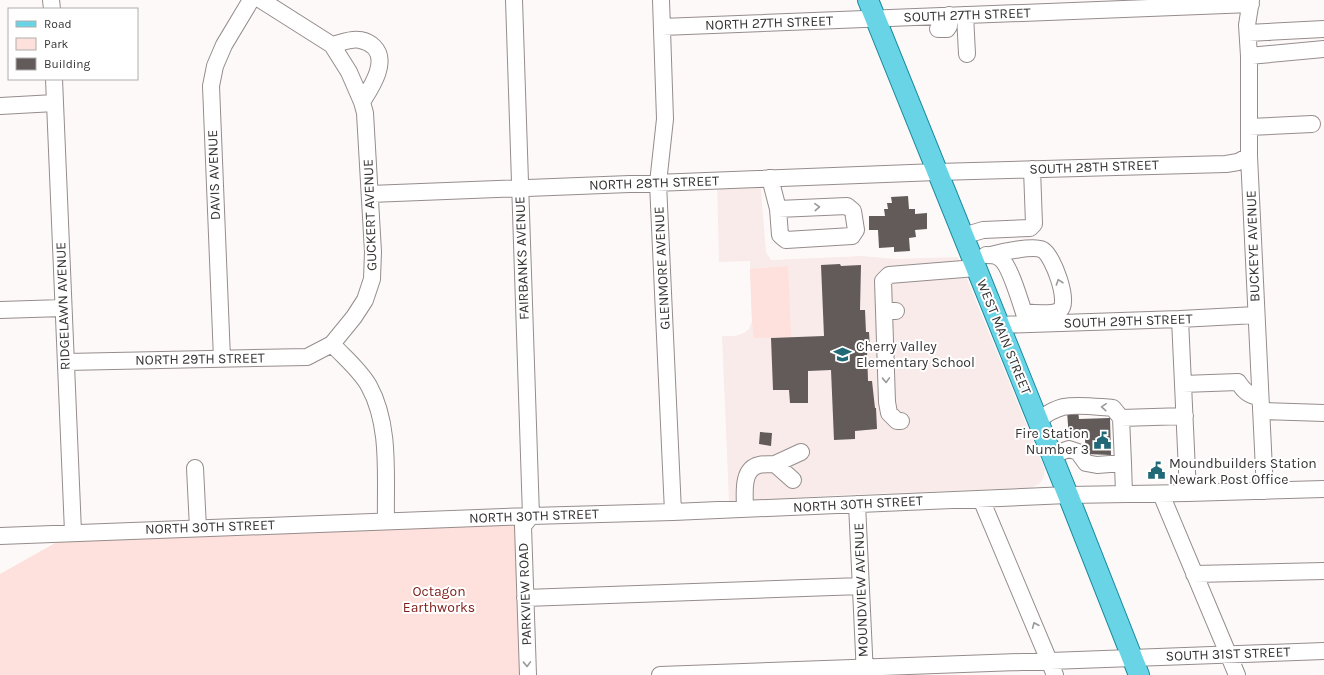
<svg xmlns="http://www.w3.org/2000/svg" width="1324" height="675" font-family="Karla,sans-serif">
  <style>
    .built { fill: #f9ebe9 }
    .green { fill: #fee0dc }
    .building { fill: #625b5a }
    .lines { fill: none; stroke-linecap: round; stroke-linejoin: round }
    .minor-casing { stroke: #958d8c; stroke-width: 18 }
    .major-casing { stroke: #168a9d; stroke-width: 22 }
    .minor { stroke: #fff; stroke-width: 16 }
    .major { stroke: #68d4e6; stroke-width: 20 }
    .oneway { stroke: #9b9a9a }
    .labels { text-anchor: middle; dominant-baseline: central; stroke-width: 4; stroke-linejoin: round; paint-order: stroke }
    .street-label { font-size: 14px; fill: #373434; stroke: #fff }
    .poi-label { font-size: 14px; fill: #373434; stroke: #fff; text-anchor: start }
    .park-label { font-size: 14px; fill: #80201c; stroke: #fff }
  </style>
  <rect width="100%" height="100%" fill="#fef9f9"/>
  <!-- built -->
  <path class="built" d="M760 179 766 252 771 260 862 256 896 259 958 257 1045 470 1043 479 1039 484 1031 488 842 495 729 502 722 336H735L744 333 749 329 752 321 750 261 719 262 717 181Z"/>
  <!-- green -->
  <path class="green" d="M788 266 791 337 754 338 752 321 750 269Z
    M517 522 524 675H0V574L73 533Z"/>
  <!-- building -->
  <path class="building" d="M908 196 909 209H915V214L927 213V229L915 230 916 237 909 238 910 251 894 252V247L879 248 878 230H869V216H885L884 209H888L887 203H892L891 197Z
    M840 264 841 266 861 265 860 310H865L866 332H869L870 350H867L868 381H872L875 408H876L877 429 855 431V439L834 440 831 370 808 371V403H790L789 390H773L771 338 824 336 821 265Z
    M1078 410 1079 419 1110 418 1111 455 1086 454 1085 439H1069L1067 411Z
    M760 432 772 433 771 446 759 444Z"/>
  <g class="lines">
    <defs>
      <path id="minor" d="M51 0 52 9
        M514 0 531 516
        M661 0 665 119 658 183 673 512
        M1251 0 1247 25 1249 56V156L1265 491
        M965 15 967 54
        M662 27 1251 4
        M938 29H947L949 26V15
        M1248 33 1324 29
        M332 45C341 43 351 38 360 40 366 41 370 43 374 47 389 62 370 89 362 102
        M1249 56 1324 49
        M54 79 73 532
        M0 106 55 103
        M1249 127 1312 124
        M770 178 778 209 780 235 786 240 852 236 856 230 853 211 847 206 778 209
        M370 194 937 172 1226 164 1238 162 1249 156
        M963 236 983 230 1030 228 1034 224 1032 169
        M986 255C992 255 996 255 1001 259 1011 267 1022 308 1027 322
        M991 255C1002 252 1034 245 1043 250 1053 256 1070 302 1060 310 1054 315 1032 313 1024 312
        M0 310 63 308
        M884 311 883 281 889 275 976 268
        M896 311H884L887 402 889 413 897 421H901
        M1180 319 1188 493
        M999 325 1180 319 1256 315
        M332 344C345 358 360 370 369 386 391 426 385 477 386 521
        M222 359 211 86 215 66 224 45 251 0
        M66 362 307 357 332 344 354 317 365 300 372 279 373 252 365 113 362 102 349 72 332 45 261 0
        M1183 384 1238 382C1244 391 1249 396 1260 397
        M1261 411 1324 413
        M1121 418 1185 416
        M1038 420C1045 415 1054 409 1063 407 1079 404 1097 407 1113 408L1121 418 1123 463
        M1052 455 1069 449 1078 452 1086 463 1097 465 1123 463 1124 494
        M195 468 198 528
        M793 480 775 464 801 452
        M1161 494 1237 675
        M981 499 1055 675
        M857 504 865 675
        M745 509C745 495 741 469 759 465 764 464 770 464 775 464
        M0 536 531 516 673 512 1068 495 1188 493 1324 489
        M1194 574 1324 571
        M525 598 861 586
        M528 675 523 526 531 516
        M660 675 1324 651"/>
      <path id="major" d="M868 0 1068 495 1139 675"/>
    </defs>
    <!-- minor casing -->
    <use href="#minor" class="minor-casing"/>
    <!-- major casing -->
    <use href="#major" class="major-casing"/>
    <!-- minor -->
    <use href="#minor" class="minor"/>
    <!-- major -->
    <use href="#major" class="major"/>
  </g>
  <!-- one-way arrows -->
  <defs><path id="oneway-chevron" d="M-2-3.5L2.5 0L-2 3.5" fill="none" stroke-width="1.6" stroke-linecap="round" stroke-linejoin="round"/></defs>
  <g class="oneway">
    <use href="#oneway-chevron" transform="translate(817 207) rotate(-3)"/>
    <use href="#oneway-chevron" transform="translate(1059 282) rotate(-109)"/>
    <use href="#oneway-chevron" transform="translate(886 380) rotate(88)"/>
    <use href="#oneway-chevron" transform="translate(1104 407) rotate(-176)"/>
    <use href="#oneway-chevron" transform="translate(1035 625) rotate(-113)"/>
    <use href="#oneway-chevron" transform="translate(527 664) rotate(88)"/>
  </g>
  <!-- icons -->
  <defs>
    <symbol id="school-bare" viewBox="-9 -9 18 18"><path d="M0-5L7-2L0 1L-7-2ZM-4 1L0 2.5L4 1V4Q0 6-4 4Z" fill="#226977" stroke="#fff" stroke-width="2.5" paint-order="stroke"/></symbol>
    <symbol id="civic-bare" viewBox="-9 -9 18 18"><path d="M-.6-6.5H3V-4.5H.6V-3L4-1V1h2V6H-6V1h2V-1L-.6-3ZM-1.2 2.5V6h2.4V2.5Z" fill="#226977" stroke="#fff" stroke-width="2.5" paint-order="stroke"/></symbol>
  </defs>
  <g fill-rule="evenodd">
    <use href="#school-bare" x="830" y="342" width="25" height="25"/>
    <use href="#civic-bare" x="1090" y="428" width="25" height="25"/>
    <use href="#civic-bare" x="1144" y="458" width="25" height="25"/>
  </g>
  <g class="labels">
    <!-- street labels -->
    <g class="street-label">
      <text transform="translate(967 15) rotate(-2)">SOUTH 27TH STREET</text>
      <text transform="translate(769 23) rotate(-2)">NORTH 27TH STREET</text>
      <text transform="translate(1094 167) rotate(-2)">SOUTH 28TH STREET</text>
      <text transform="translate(214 175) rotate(-92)">DAVIS AVENUE</text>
      <text transform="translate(654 183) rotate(-2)">NORTH 28TH STREET</text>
      <text transform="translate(370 215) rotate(-92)">GUCKERT AVENUE</text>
      <text transform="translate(1253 246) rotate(-92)">BUCKEYE AVENUE</text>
      <text transform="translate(522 258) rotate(-92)">FAIRBANKS AVENUE</text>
      <text transform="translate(662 268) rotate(-93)">GLENMORE AVENUE</text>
      <text transform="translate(63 306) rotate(-92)">RIDGELAWN AVENUE</text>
      <text transform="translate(1128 321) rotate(-2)">SOUTH 29TH STREET</text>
      <text transform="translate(1004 337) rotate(68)">WEST MAIN STREET</text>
      <text transform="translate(200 359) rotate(-1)">NORTH 29TH STREET</text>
      <text transform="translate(858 504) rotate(-3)">NORTH 30TH STREET</text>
      <text transform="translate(534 516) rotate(-2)">NORTH 30TH STREET</text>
      <text transform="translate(210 527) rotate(-2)">NORTH 30TH STREET</text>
      <text transform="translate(861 590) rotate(-92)">MOUNDVIEW AVENUE</text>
      <text transform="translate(525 594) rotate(-92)">PARKVIEW ROAD</text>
      <text transform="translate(1228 654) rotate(-2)">SOUTH 31ST STREET</text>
    </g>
    <!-- poi labels -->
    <g class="poi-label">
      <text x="856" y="346">Cherry Valley<tspan x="856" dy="16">Elementary School</tspan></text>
      <text x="1089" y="433" text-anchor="end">Fire Station<tspan x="1089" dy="16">Number 3</tspan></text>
      <text x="1169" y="463">Moundbuilders Station<tspan x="1169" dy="16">Newark Post Office</tspan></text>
    </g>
    <!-- park labels -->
    <g class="park-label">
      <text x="439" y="591">Octagon<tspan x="439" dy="16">Earthworks</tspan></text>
    </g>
  </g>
  <!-- legend -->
  <rect x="8" y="8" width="130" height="72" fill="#ffffff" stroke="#afaeae"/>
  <rect x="16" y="21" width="20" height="6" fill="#68d4e6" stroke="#afaeae"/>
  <text x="44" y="28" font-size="12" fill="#373434">Road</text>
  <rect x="16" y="38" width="20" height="12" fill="#fee0dc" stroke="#afaeae"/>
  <text x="44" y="48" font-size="12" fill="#373434">Park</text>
  <rect x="16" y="58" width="20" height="12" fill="#625b5a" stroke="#afaeae"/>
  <text x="44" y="68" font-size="12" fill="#373434">Building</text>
</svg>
